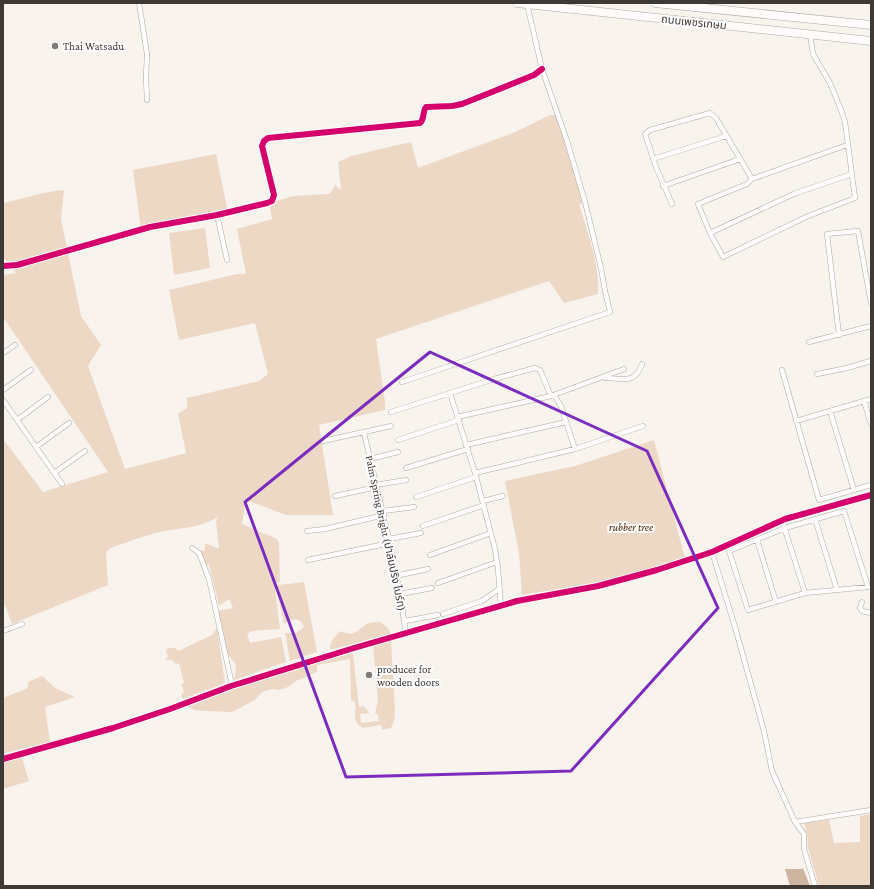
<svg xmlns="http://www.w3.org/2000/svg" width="874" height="889" font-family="'Crimson Pro','Noto Sans Thai',serif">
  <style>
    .green { fill: #edd8c6 }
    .water { fill: #ceb5a0 }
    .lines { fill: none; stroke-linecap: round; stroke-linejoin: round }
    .street-casing { stroke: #ada8a4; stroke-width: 5.5 }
    .secondary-casing { stroke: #ada8a4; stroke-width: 7 }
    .highway-casing { stroke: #ada8a4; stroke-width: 9 }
    .street { stroke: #fefdfc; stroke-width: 4.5 }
    .secondary { stroke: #fefdfc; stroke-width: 6 }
    .highway { stroke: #fefdfc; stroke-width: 8 }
    .cycleway-casing { stroke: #fff; stroke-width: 8 }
    .cycleway { stroke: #d6006c; stroke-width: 6 }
    .marked { fill: none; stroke: #7b2cbf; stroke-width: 3; stroke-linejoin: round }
    .poi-dot { fill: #807a76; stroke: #fff; stroke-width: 1.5 }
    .labels { text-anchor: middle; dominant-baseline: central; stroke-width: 4; stroke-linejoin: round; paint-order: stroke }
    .street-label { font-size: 11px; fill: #3f3935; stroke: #fff }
    .poi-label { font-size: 11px; fill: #3f3935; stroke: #fff; text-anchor: start }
    .park-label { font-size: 11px; font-style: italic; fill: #4c2a08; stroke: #fff }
  </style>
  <rect width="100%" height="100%" fill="#f9f3ee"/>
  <!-- green -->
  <path class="green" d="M550 115 559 116 583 203 579 204C587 232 600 264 598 294L564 303 549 281 376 339 385 402V410L319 425 333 515H286L246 500 242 524 277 539 279 544 280 582H274L280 629 252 631 247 634 250 643 281 637 286 662 234 680 236 670 235 663 225 651 218 611 233 608 229 599 219 606 209 564 202 567 197 552 205 550V543L219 549 216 521 218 517C202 527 182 528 164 531 151 534 137 538 125 543 118 545 111 547 106 552L108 585 12 624 5 605H3V439L43 492 108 472 3 317V275L16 273 3 257V203C23 199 43 191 64 190L61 219 81 316 101 345 88 366 125 469 186 453 178 414 187 408V398L259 381 268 374 255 323 179 340 169 290 237 274H246L237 229 272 219 269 203 293 196 330 194 335 185 341 190 338 162 351 156 411 142 418 168 513 133Z
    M216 154 228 212 141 230 133 170Z
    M205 228 210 268 174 275 169 233Z
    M654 440 685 558 641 572 595 583 522 595 519 553 505 481 575 466Z
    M304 582 317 652 290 661 285 633H296L304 627C301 616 291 619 284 624L276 587 278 585Z
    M380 622 388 628 391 634 330 650C329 642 335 636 341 631 354 638 357 630 367 624 371 622 376 622 380 622Z
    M217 628 225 683 183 699 181 694 184 692 181 684 184 683 179 663 176 664 172 660H165L168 656 166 650 169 648H175L178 651 212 635Z
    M391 641 395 711 394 721 391 728 382 730 381 725 363 728C350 720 357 714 355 702L351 700 350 659 317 665V672L296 681 288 687 279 690 272 689 262 692 255 700 232 712 205 711 194 710 186 706 236 687 351 652 353 654 359 707 364 706 369 713 360 714 361 723 379 721 378 715 375 713 378 701 373 645Z
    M42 676 55 688 75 697 45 707 50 742 5 753 6 759 21 755 29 781 3 789V698L28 688V682Z
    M871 814V886H819L808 848 807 834 804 823 829 820 834 843 860 842V816Z"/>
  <!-- water -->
  <path class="water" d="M803 868 810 886H790L785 869H801Z"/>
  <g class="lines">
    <defs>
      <path id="street" d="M139 3 147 54 146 78 147 100
        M810 34 813 54 830 83 841 110 845 122 855 198 806 217 723 257 710 233 698 204 747 184 752 179 847 145
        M653 159 726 136
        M663 186 740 159
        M672 204 656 167 645 134 650 130 710 113 716 118 752 179
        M217 215 227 260
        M710 233 796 193 852 174
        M3 266 17 265 150 227 217 215 267 203 272 201 274 195 262 146 264 141 268 138 420 123C425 119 422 112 426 107L452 106 462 104 534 75 542 69
        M839 335 827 234 858 231 871 303
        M809 342 871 326
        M3 353 15 345
        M782 370 819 500 871 485
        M817 374 847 368 871 361
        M605 378C623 378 635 385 642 364
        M402 382 610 312 605 291 601 268 585 202 567 141 542 69 527 4
        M3 390 31 370
        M450 393 475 473 495 549 498 569 501 606
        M554 395 561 406 575 449
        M3 400 62 484
        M864 401 871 424
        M830 411 854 490
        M391 412 494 379 535 368 540 370 551 396
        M457 417 551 396 624 369
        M17 420 48 397
        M796 421 871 399
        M364 433 389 539 400 594 406 634
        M398 440 459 420
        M323 441 391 426
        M466 445 566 422
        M36 447 69 423
        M370 459 398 452
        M406 468 468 449
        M54 473 85 451
        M475 473 575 449 643 426
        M376 485 406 480
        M335 496 377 487
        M416 497 476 477
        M483 501 503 496
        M383 511 414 507
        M844 511 868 587 805 593 748 610 729 551 785 528Z
        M815 519 837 590
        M782 520 805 593
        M423 526 484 505
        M307 531 325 529 384 515
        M389 539 421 533
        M757 540 776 602
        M192 548 199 553 209 579 232 685
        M712 552 735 627 764 731 772 771 795 822 804 834V849L815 886
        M430 555 491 533
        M308 560 390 543
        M395 576 428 569
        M438 583 497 562
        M400 594 432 588
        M862 602 860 608 862 611 871 613
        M443 614 482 601 499 589
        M405 621 438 615
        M3 631 22 624
        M795 822 871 810"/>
      <path id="secondary" d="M3 759 113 728 170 709 231 686 354 648 517 601 598 586 657 570 712 552 785 519 871 495"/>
      <path id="highway" d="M517 3 871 41
        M655 3 871 25"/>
    </defs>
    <!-- street casing -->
    <use href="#street" class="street-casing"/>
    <!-- secondary casing -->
    <use href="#secondary" class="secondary-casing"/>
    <!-- highway casing -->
    <use href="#highway" class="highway-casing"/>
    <!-- street -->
    <use href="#street" class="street"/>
    <!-- secondary -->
    <use href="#secondary" class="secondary"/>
    <!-- highway -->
    <use href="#highway" class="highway"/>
    <defs>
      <path id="cycleway" d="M3 266 17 265 150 227 217 215 267 203 272 201 274 195 262 146 264 141 268 138 420 123C425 119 422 112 426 107L452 106 462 104 534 75 542 69
        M3 759 113 728 170 709 231 686 354 648 517 601 598 586 657 570 712 552 785 519 871 495"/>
    </defs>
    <!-- cycleway casing -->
    <use href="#cycleway" class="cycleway-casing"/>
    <!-- cycleway -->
    <use href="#cycleway" class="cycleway"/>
  </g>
  <!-- marked area -->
  <path class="marked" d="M430 352 647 451 718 608 571 771 346 777 245 502Z"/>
  <!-- markers -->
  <g class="poi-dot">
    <circle cx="55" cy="46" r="4"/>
    <circle cx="369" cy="675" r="4"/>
  </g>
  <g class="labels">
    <!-- street labels -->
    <g class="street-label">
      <text transform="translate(694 22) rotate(6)">ถนนเพชรเกษม</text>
      <text transform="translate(386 533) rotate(78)">Palm Spring Bright (ปาล์มปริง ไบร์ท)</text>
    </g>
    <!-- poi labels -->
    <g class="poi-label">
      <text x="63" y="46">Thai Watsadu</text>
      <text x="377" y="669">producer for<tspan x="377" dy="13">wooden doors</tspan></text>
    </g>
    <!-- park labels -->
    <g class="park-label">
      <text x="631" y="527">rubber tree</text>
    </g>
  </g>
  <!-- border -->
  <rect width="874" height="889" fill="none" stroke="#3f3935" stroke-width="8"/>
</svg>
